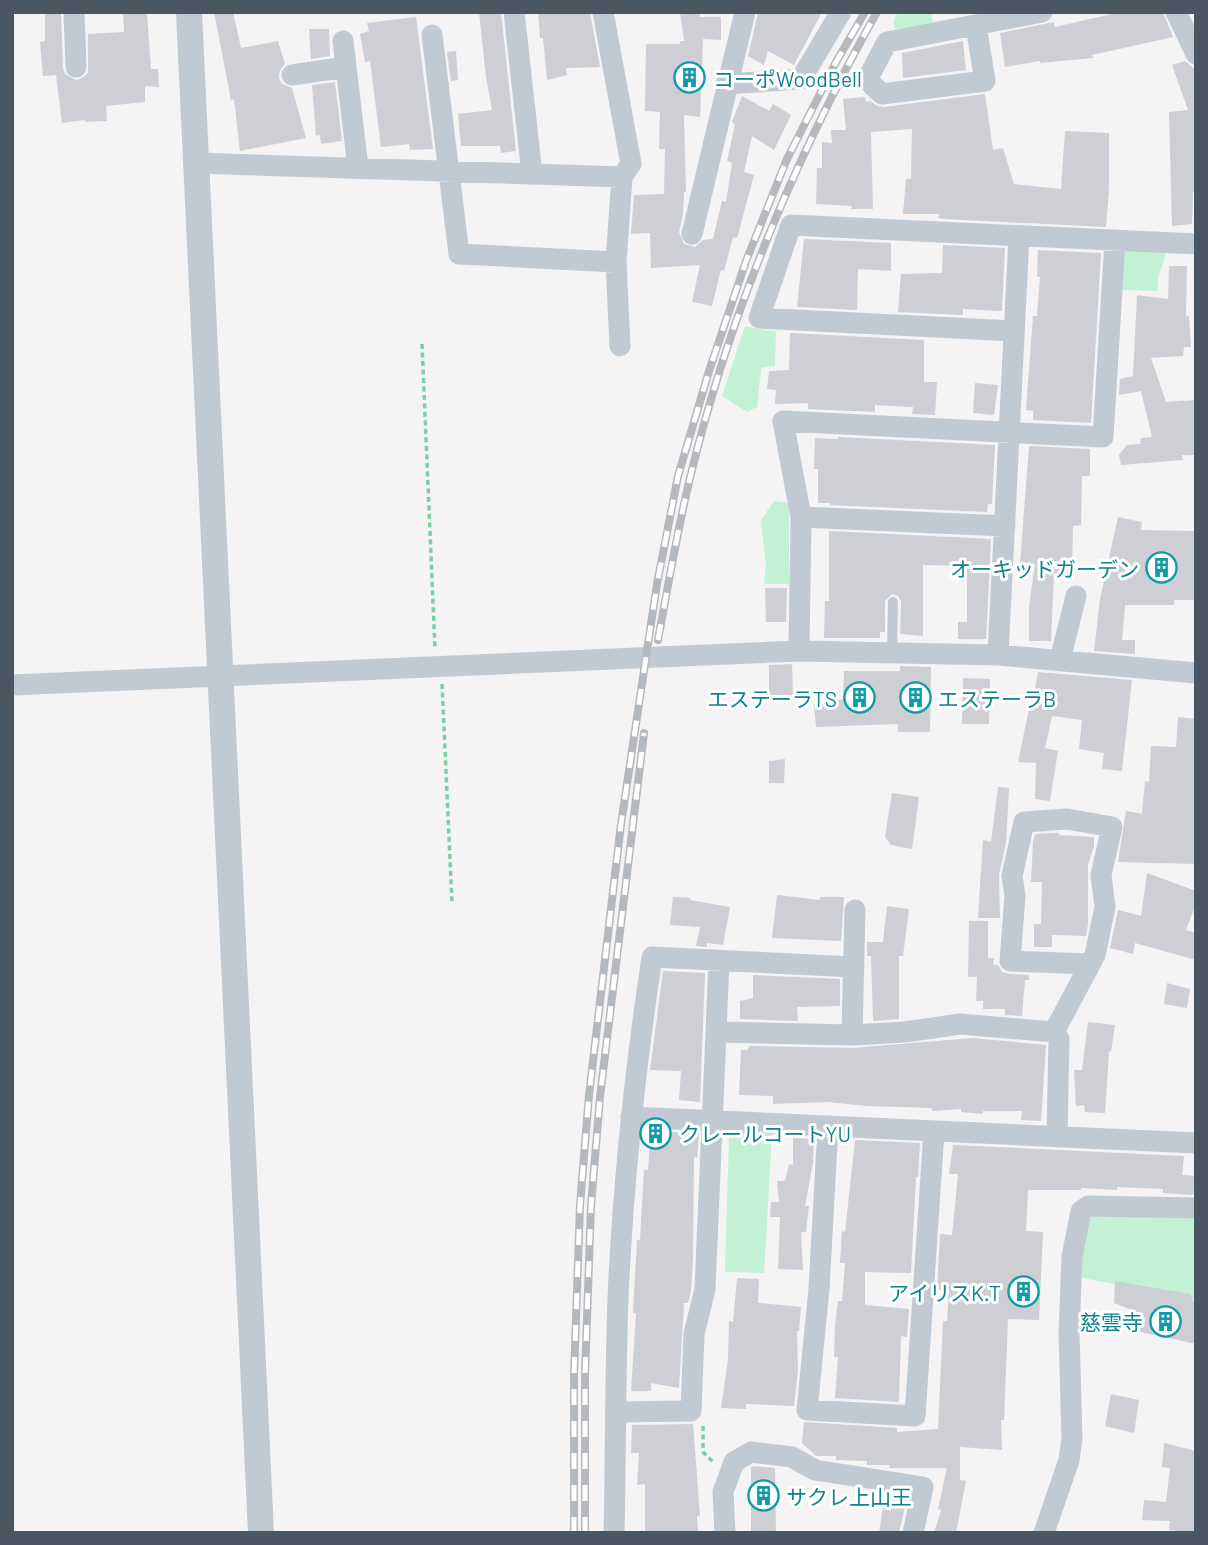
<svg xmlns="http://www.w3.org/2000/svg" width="1208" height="1545" font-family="Barlow,'Noto Sans JP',sans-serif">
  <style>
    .green { fill: #c3f1d5 }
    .building { fill: #cdcfd5 }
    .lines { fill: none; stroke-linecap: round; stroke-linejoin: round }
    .path { stroke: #7ad0a6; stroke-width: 3.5; stroke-dasharray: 5 3.5; stroke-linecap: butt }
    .service { stroke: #c1cad2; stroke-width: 10 }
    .minor { stroke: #c1cad2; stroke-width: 21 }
    .tertiary { stroke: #c1cad2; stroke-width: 26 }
    .rail-casing { stroke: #b5b8bd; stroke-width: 8 }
    .rail { stroke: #fff; stroke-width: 5; stroke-dasharray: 16; stroke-linecap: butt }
    .labels { text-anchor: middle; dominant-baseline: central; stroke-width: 6; stroke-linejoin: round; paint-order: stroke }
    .culture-label { font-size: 21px; fill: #0d838f; stroke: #fff; text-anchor: start }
  </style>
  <rect width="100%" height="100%" fill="#f5f3f3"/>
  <!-- green -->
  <path class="green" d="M898 12H931L933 24 895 29 893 22Z
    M1124 248 1165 250C1165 269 1156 269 1158 291L1120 290Z
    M745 326 776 332 775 366 761 368 757 407 747 412 722 396Z
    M774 501 789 503V584H764L766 567 761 520Z
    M738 1132 772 1134 764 1273 725 1272 729 1138Z
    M1196 1214V1300L1078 1277 1084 1217Z"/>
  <!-- building -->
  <path class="building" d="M45 12H61L63 68 65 74 76 80 82 78 88 73V34L124 32 123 12H147L151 69H158L159 87 145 86V102L106 106 107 121 85 122V120L62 123 56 75 43 76 40 42 45 41Z
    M214 12H233L241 48 278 41 285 64 280 70 279 78 282 84 292 88 306 138 240 151 234 99 231 100Z
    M479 12H501L516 151 501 153 500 146H461L458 114 492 110 486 77Z
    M538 12H590L600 67 566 68 567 75 547 80 543 38H540Z
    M680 12H700V17H721V40L703 39 700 117 684 115 686 192H684L683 214 679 232 684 244 695 247 703 240 713 239 722 201 726 202 732 163 727 161 735 124 732 122 742 96 769 111 773 104 791 115 774 150 752 136 744 172 754 175 737 238 733 237 724 271 721 270 712 306 692 302 700 265 651 268 650 233 631 234 634 195 664 194 665 149H659L660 112 645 111 646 44H680V41H684Z
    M758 12H822L794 65 768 51 764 65 748 56Z
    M1120 12H1163L1173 37 1092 55 1093 58 1040 63V61L1005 67 1000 33 1054 22 1055 27Z
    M416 17 433 149 410 150 409 144 381 147 370 61 365 62 360 34 369 31 367 23Z
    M309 29H329L330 56 311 59Z
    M963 41 966 70 903 78 902 53Z
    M456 51 458 80 451 81 447 52Z
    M1185 61 1196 70V191L1193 192 1192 224 1172 226 1169 112 1188 110 1172 65Z
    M335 82 342 141 321 144 320 135 316 136 312 85Z
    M985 94 993 150 1003 148 1014 184 1061 189 1065 131 1109 133V188L1106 227 945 219 938 218 939 214H903L906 179H911L912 129 871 132 873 209H851L852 206 816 204 817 168H822V142L832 143 831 130H846L843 99 865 97 866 102 870 101 877 106 884 107Z
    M804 239 891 243V271L858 269 857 310 797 307Z
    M943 245 1005 248 1002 311 963 309V315L898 312 901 274 942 273Z
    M1038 250 1101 253 1091 423 1033 420V411L1026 410 1033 316H1037L1040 277H1037Z
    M1169 266H1187L1186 316H1189L1191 347H1184L1183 356 1151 358 1166 402 1196 400V455H1182L1183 460 1121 465 1119 455 1127 445 1140 444 1141 438 1152 437 1141 391 1119 395 1120 379 1133 376 1137 295 1168 299Z
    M790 333 924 340V382H937L935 415 912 414 913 407 875 405V412L808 409V403L775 404 776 390 767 389 769 371 789 370Z
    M975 383 998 385 994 415 973 413Z
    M838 437 995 445 992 504H988L987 512 830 505V503H818V469H814L815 438 838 439Z
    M1029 446 1090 449V476H1082L1081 525 1073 526 1072 573H1054L1051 641H1029V607L1035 564H1020Z
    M1118 517 1142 522 1141 530 1196 531V600H1174V605H1125L1122 640H1135V654L1094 651 1100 599Z
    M829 531 991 539 986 639H958V622H967V566L923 565V636L900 634 901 601 898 596 892 594 885 601V632H880V638H824L825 601H829Z
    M765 588H787L786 622H766Z
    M792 664 793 698H769V665Z
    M900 666 931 667 930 732H898V724L816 727 814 705 843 699 844 671H900Z
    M1038 672 1132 680 1122 771 1102 769 1104 753 1079 749 1082 720 1052 716 1045 748 1058 751 1050 801 1035 799 1036 763 1018 762 1030 704 1032 705Z
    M963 678 990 679 989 724H962Z
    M1178 717 1196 719V864L1118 862 1126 811 1142 814 1145 781 1149 782 1151 746 1176 747Z
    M785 759 784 783H769V761Z
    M998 787 1009 788 1006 843 999 874 1000 918H978L983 840 991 842Z
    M892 793 919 797 912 849 891 845 885 837Z
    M1059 833V835L1094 837V847L1088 864V924L1086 936 1052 935V947H1034V924H1041L1042 882H1031L1033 842 1035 834Z
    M1147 873 1196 891V904L1186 930 1196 933V960L1135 943 1133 954 1110 948 1118 910 1141 916Z
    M777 895 820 900V897H844L841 941 772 938Z
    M673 897 691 898 690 900 730 907 723 945 707 943V947L696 946 700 927 670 925Z
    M887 906 909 909 903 956H899V1019L873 1021 871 956H867V942H883Z
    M969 921H988V958H994L993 965H998L1002 972 1009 974 1029 975V980H1025L1022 1016 1005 1015V1009H983V1001H976L977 977H968Z
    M663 971 705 973 700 1102 679 1100 681 1071 650 1070Z
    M753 975 840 979V1006L797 1007 798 1021 740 1019V1001L753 998Z
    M1167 983 1190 989 1187 1008 1164 1004Z
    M1088 1022 1115 1025 1111 1052 1109 1051 1105 1113 1085 1112 1084 1105 1076 1106 1074 1070H1082Z
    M972 1038 1046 1045 1041 1121 1021 1120 1022 1111H983V1114L961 1112V1109L932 1111V1108L867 1106 828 1102 773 1104V1096L739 1095 741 1050H748L749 1046 853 1048Z
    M643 1131 699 1133 697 1158 694 1157 693 1259 691 1291 688 1303H684L679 1388 651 1383V1391H631L636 1313H633L637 1240H640L644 1170H648L650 1142H642Z
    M793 1138 814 1139 813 1163 805 1206H809L806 1232H801L803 1270 778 1269 780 1217H770L771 1202H779L777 1181H785L789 1164 793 1165Z
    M855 1140 920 1143 918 1177H916L911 1273 865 1272V1305L909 1309 907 1337 901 1336 899 1402 835 1398 838 1357H834L835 1325 838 1301H842L845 1263H840L842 1231 845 1232Z
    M953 1145 1184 1156 1182 1175 1196 1176 1193 1195 1163 1193V1189L1117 1187V1190L1081 1188V1190H1028L1026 1231 1043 1232 1039 1320 1008 1319 1004 1420H1001L1002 1450 960 1447V1480L966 1481 956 1533H934L941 1510 938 1509 947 1468H889L890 1465H867V1461L836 1460V1456H816L802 1443 804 1422 897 1428V1432L938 1429 943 1321H947L949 1290H937L940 1234 952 1235 958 1174H949Z
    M737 1278 759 1279 758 1303 801 1307 799 1331H797L798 1371 794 1406 746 1404V1409L721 1408 728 1360 729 1321 733 1322Z
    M1115 1281 1190 1294 1196 1307V1344L1136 1331 1137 1312 1114 1303Z
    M1111 1394 1139 1400 1134 1433 1105 1426Z
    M693 1424 700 1516H697L698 1533H645V1484L637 1485 639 1453H631L632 1425Z
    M1164 1443 1196 1451V1533L1169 1530 1170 1521 1142 1520 1144 1500 1166 1502 1170 1468 1162 1467Z
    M754 1466 775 1468 776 1533H751V1467Z
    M885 1494 907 1498 899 1533H879Z"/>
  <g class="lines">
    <!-- path -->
    <path class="path" d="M422 344 435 649
      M442 684 452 903
      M703 1426V1452L714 1463"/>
    <!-- service -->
    <path class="service" d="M892 652 893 602"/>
    <!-- minor -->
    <path class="minor" d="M74 12 76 67
      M514 12 532 174
      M603 12 631 164 622 177 616 262 620 346
      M1176 12 1196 54
      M976 26 985 81 882 94 867 80 887 42 1042 12
      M432 35 459 254 616 262
      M343 41 358 168
      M292 75 346 67
      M726 84 801 79 841 12
      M195 163 622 177
      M692 234 745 12
      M1014 331 759 318 791 225 1196 244
      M801 517 1005 526
      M799 651 801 517 783 421 1103 437 1115 240
      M998 655 1019 236
      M1060 660 1076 596
      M12 685 799 651 998 655 1196 673
      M716 1032 852 1035 905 1032 960 1024 1054 1032 1059 1039 1057 1137
      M1054 1032 1095 955 1105 907 1101 875 1112 827 1067 819 1024 822 1012 876 1015 896 1010 961 1089 964
      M852 1035 855 910
      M631 1117 1196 1143
      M828 1126 819 1289 807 1410 915 1416 934 1131
      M617 1412 691 1411 694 1334 705 1289 719 962
      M614 1533C616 1454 615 1376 618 1298 623 1184 635 1070 652 957L854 967
      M725 1533 723 1492 734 1462 751 1452 792 1457 815 1470 923 1487 913 1533
      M1044 1533 1069 1460 1072 1438 1069 1332 1072 1257 1081 1211 1088 1206 1196 1208"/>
    <!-- tertiary -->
    <path class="tertiary" d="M189 12 261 1533"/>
    <defs>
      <path id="rail" d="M658 640C668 586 677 532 690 478 729 315 795 158 877 12
        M574 1533V1375L580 1205 589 1095 621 824 657 584 678 476 709 371 746 261 787 159 836 62 865 12
        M585 1533V1375L591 1206 600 1097 644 733"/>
    </defs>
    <!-- rail casing -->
    <use href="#rail" class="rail-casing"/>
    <!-- rail -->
    <use href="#rail" class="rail"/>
  </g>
  <!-- icons -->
  <defs>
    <symbol id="building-ring" viewBox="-11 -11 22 22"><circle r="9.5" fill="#fff" stroke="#0f9aa8" stroke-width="1.5"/><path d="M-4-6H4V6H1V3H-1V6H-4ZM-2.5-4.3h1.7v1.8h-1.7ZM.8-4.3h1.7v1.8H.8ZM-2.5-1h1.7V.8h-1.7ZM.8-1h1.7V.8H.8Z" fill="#0f9aa8"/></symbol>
  </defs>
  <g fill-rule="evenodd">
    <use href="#building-ring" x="672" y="60" width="35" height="35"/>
    <use href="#building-ring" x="1144" y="550" width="35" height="35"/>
    <use href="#building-ring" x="842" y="680" width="35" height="35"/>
    <use href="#building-ring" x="898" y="680" width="35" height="35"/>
    <use href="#building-ring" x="638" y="1116" width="35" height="35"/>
    <use href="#building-ring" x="1006" y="1274" width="35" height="35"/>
    <use href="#building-ring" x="1148" y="1304" width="35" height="35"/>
    <use href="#building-ring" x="746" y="1478" width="35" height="35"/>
  </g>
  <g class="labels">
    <!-- culture labels -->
    <g class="culture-label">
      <text x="713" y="78">コーポWoodBell</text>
      <text x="1139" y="568" text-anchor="end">オーキッドガーデン</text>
      <text x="837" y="698" text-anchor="end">エステーラTS</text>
      <text x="938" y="698">エステーラB</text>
      <text x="679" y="1133">クレールコートYU</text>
      <text x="1001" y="1292" text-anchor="end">アイリスK.T</text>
      <text x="1143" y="1321" text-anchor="end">慈雲寺</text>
      <text x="786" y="1496">サクレ上山王</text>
    </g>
  </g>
  <!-- border -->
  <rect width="1208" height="1545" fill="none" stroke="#4a5661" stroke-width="28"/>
</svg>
